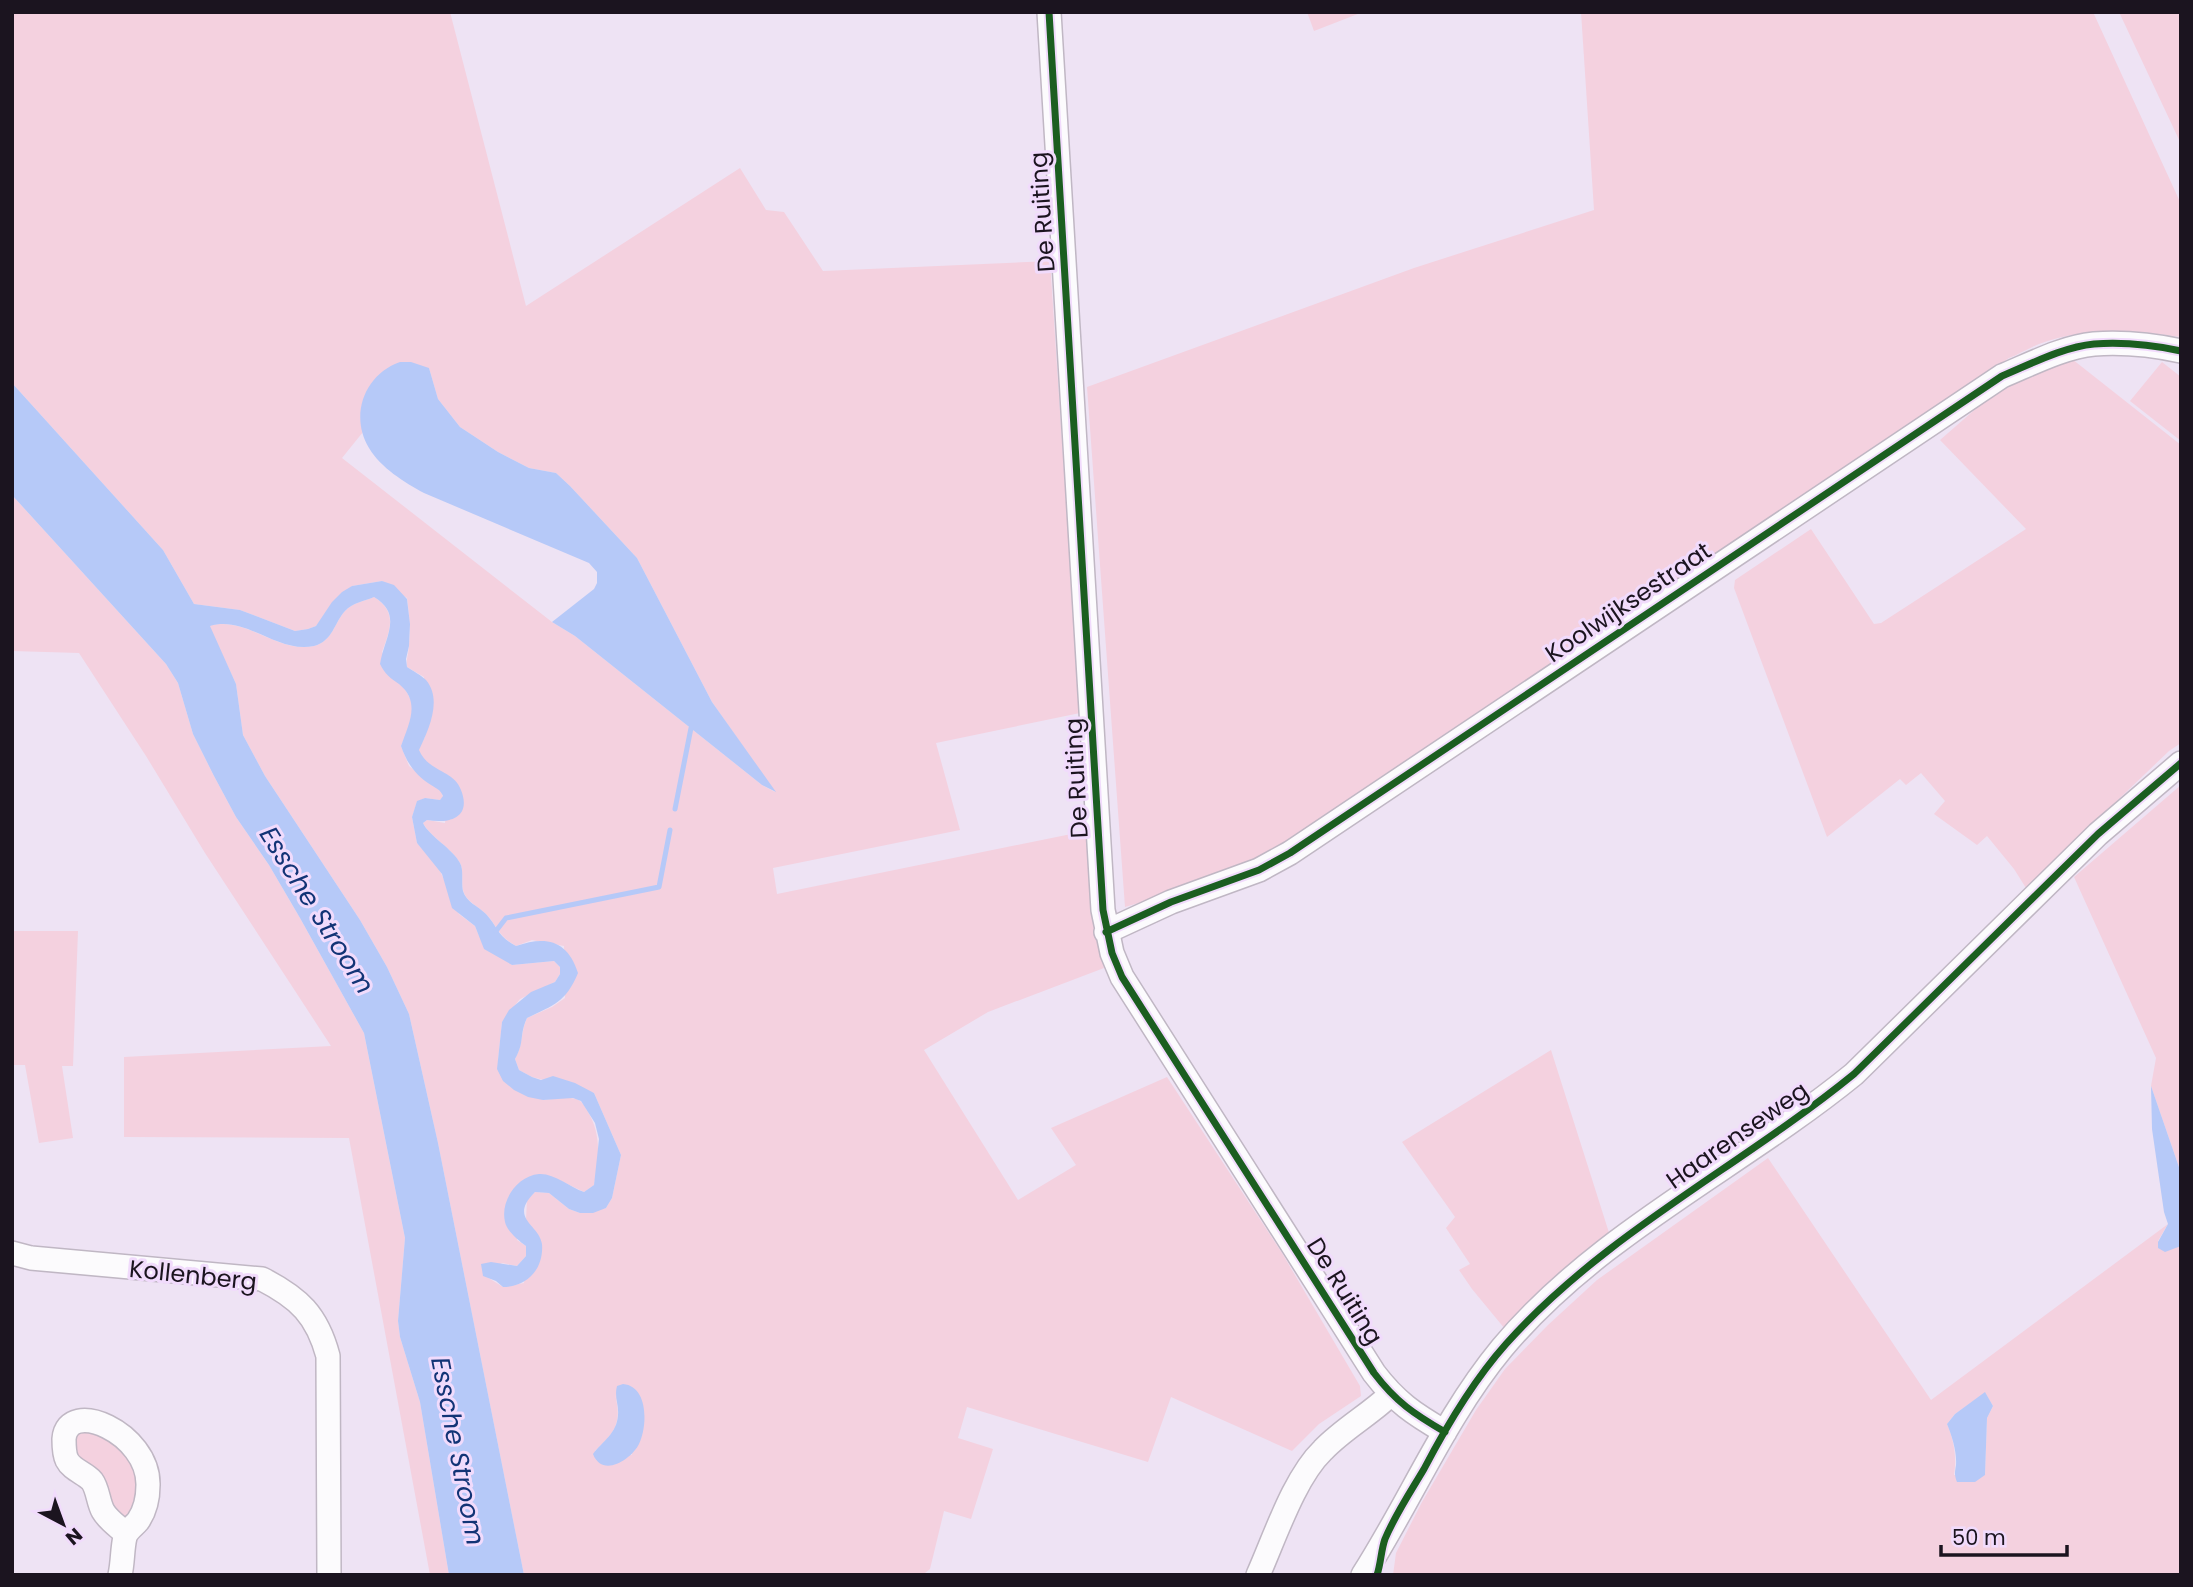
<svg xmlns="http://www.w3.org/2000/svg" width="2193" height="1587" font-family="Poppins,sans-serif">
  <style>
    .green { fill: #f4d1df; fill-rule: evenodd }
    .water { fill: #b6c9f8 }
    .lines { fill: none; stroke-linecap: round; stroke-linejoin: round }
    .stream { stroke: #b6c9f8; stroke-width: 5 }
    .minor-casing { stroke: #c0b7c4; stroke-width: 26 }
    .minor { stroke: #fcfbfd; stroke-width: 23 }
    .cycleway-casing { stroke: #f1dbfc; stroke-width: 11 }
    .cycleway { stroke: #1b5e20; stroke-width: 7 }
    .labels { text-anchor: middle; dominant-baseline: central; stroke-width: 6; stroke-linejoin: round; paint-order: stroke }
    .street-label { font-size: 24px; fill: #1b141f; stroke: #f1dbfc }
    .water-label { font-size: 26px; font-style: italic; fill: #123476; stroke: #f1dbfc }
  </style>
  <rect width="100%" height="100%" fill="#eee3f4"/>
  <!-- green -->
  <path class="green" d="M12 12H450L526 306 740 168 766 210 784 212 823 271 1050 261 1080 713 936 743 960 830 773 868 777 894 1086 831 1094 923 1104 968 988 1012 924 1050 1018 1200 1076 1165 1051 1128 1167 1077 1282 1253 1360 1386 1361 1396 1319 1424 1292 1451 1171 1397 1148 1462 967 1407 958 1438 993 1449 971 1519 944 1511 930 1569 925 1573 524 1575 438 1143 409 1014 387 967 360 920 265 776 243 735 236 684 209 626C245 615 278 654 314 646 333 641 334 623 345 611 352 603 365 601 374 597 398 612 390 630 382 652 388 663 413 698 413 707 413 720 406 734 401 746L409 766 441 791 443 797 440 800 425 798 417 802 412 817 417 843 438 866 459 914 475 926 479 936 512 965 554 961 560 967V974L555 982 520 999 502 1022 498 1060 543 1100C553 1099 566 1096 576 1099 582 1101 584 1105 587 1110 602 1135 599 1158 594 1185L584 1192 559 1180 531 1176 517 1240 526 1246V1256L517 1266 502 1263 487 1277 503 1287 524 1283 531 1228 526 1220 527 1200 535 1192 549 1193 569 1209 580 1213 606 1208 612 1198 621 1155 594 1093 532 1077 519 1070 515 1059C524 1043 520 1034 527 1018L552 1007 565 998 564 946 532 940 516 946C498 936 498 927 486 914 478 906 466 902 463 890 461 882 464 870 460 863 452 848 430 837 423 823L427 820 445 823 449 776C435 770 424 763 418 750L425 737 424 677 407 667C406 658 409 653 409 644 411 629 409 613 407 598L382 581 352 586 316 626 308 629 295 631 240 610 194 604 163 550 12 383ZM429 368 438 399 460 427 498 452 529 468 556 473 570 486 637 558 712 702 775 792 762 785 575 636 552 622 342 458 363 432 362 429ZM615 1394 632 1455 595 1451C616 1431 622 1423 615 1394Z
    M1307 12H1363L1314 31Z
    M1581 12H2093L2181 204V337C2136 330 2082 327 2039 344 2029 348 2019 354 2009 358L1259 876 1173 893 1125 907 1087 387 1414 268 1594 210Z
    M2119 12H2181V144Z
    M2072 359 2181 445V743L2169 751 2026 888 2014 869 1987 836 1977 845 1934 814 1945 801 1921 773 1906 785 1900 779 1827 837 1734 588 1735 580 1811 529 1874 624 1881 623 2026 529 1940 440 1995 392 2049 367Z
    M2162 362 2181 377V441L2130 401Z
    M12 495 166 664 178 683 193 734 214 776 236 817 269 865 300 918 364 1033 405 1238 398 1321 400 1337 420 1402 449 1575H430L349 1138 124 1137V1057L331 1046 205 853 146 756 79 653 12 651Z
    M2181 785V1173L2151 1086 2156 1058 2074 877Z
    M12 931H78L73 1066H62L73 1138 39 1143 25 1065H12Z
    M1551 1050 1611 1239 1505 1329 1472 1289 1459 1270 1470 1264 1446 1228 1455 1217 1402 1142Z
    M1768 1158 1931 1400 2168 1224 2158 1241 2174 1248 2181 1246V1575H1393L1396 1553 1422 1502 1476 1410 1505 1369 1548 1325 1597 1280ZM1985 1393 1993 1406 1987 1418 1985 1475H1954C1957 1458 1954 1440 1947 1424L1955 1414Z
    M75 1429 114 1436 140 1471 134 1514 123 1521 79 1458 76 1445 70 1441Z"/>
  <!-- water -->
  <path class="water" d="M400 362H411L429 368 438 399 460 427 498 452 529 468 556 473 570 486 637 558 712 702 776 792 762 785 575 636 552 622 594 589 597 583V572L589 563 424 493C404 482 381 468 369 448 349 415 365 374 400 362Z
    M12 383 163 550 194 604 240 610 295 631 308 629 316 626 332 602 342 592 352 586 382 581 394 585 407 599 410 624 409 646 406 659 407 667C413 671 421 675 426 680 443 700 428 731 419 750 428 772 454 770 461 790 472 818 449 824 427 820L423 823C429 836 453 849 460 863 464 870 461 882 463 891 466 902 478 906 486 914 498 927 497 936 516 946 547 935 568 941 578 973 566 1002 554 1005 527 1018 519 1035 525 1042 515 1059L519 1070 532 1077 541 1080 553 1076 575 1083 594 1093 621 1155 612 1198 606 1208 593 1213H580L569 1209 549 1193 535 1192C508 1219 539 1224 542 1244 544 1269 527 1287 503 1287L496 1281 483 1276 481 1264 491 1262 517 1266 526 1256V1246C518 1240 507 1231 505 1222 500 1201 517 1176 539 1174 554 1173 570 1187 584 1192L594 1185 599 1139 595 1123 581 1101 573 1098 543 1100 528 1097 514 1090 503 1081 497 1069 502 1022 509 1010 531 992 555 982 560 974V967L554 961 512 965 484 949 475 926 452 908 442 874 417 843 412 817 417 801 425 798 440 800 443 796C440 789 437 789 431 785 415 775 407 763 401 746 409 723 421 702 399 684 390 678 385 674 380 664 384 638 404 615 374 597 365 601 352 603 345 611 334 623 333 641 314 646 278 654 246 615 210 626L236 684 243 735 265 776 360 920 387 967 409 1014 438 1143 524 1575H449L420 1402 400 1337 398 1321 405 1238 364 1033 300 918 269 865 236 817 214 776 193 734 178 683 166 664 12 495Z
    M2151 1086 2181 1173V1246L2165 1252 2158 1248V1242L2168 1224 2164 1212 2152 1129Z
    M623 1384C648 1386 648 1425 639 1444 631 1460 602 1478 593 1454 603 1441 617 1433 618 1415 619 1405 614 1397 617 1386Z
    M1985 1392 1993 1406 1987 1418 1985 1475 1975 1482H1957C1954 1474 1955 1472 1956 1465 1957 1452 1952 1436 1947 1424L1955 1414Z"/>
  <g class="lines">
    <!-- stream -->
    <path class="stream" d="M675 809 691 728
      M496 931 506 918 659 887 670 830"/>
    <defs>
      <path id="minor" d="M1049 12 1103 910 1112 953 1122 977 1374 1373C1396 1402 1414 1414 1445 1432
        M1106 932 1171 902 1259 870 1290 853 2002 376C2031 364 2063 347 2094 344 2122 342 2153 345 2181 351
        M12 1253 31 1258 262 1279C299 1298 317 1315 328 1356L329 1575
        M120 1575C123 1562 122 1550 125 1537 127 1530 134 1526 138 1521 145 1511 148 1497 148 1485 149 1433 67 1397 64 1439 64 1446 64 1454 67 1460 72 1470 85 1473 92 1481 98 1489 98 1502 103 1511 108 1520 119 1527 126 1534
        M1258 1575C1275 1537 1294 1478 1323 1450 1343 1429 1369 1415 1390 1395
        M1363 1575C1411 1500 1445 1417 1502 1348 1598 1233 1740 1167 1854 1074L2098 834 2181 763"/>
    </defs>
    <!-- minor casing -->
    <use href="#minor" class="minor-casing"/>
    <!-- minor -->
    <use href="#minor" class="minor"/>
    <defs>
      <path id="cycleway" d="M1049 12 1103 910 1112 953 1122 977 1374 1373C1396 1402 1414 1414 1445 1432
        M1106 932 1171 902 1259 870 1290 853 2002 376C2031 364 2063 347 2094 344 2122 342 2153 345 2181 351
        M1377 1575C1381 1563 1381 1550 1385 1539 1395 1515 1411 1491 1424 1469 1447 1425 1473 1381 1506 1344 1605 1233 1740 1167 1854 1074L2098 834 2181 763"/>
    </defs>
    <!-- cycleway casing -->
    <use href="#cycleway" class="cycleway-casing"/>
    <!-- cycleway -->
    <use href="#cycleway" class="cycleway"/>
  </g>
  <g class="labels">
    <!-- street labels -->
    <g class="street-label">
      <text transform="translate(1042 212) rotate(-94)">De Ruiting</text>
      <text transform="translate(1628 602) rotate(-34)">Koolwijksestraat</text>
      <text transform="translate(1076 778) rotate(-93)">De Ruiting</text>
      <text transform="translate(1737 1135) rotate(-35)">Haarenseweg</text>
      <text transform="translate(193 1275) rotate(6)">Kollenberg</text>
      <text transform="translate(1345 1291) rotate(58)">De Ruiting</text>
    </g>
    <!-- water labels -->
    <g class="water-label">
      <text transform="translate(317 910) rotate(58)">Essche Stroom</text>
      <text transform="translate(458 1451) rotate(79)">Essche Stroom</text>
    </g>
  </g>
  <!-- border -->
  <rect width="2193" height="1587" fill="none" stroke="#1b141f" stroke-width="28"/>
  <!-- north arrow -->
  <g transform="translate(63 1524) rotate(139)" stroke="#f1dbfc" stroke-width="5" paint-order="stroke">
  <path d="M0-5L12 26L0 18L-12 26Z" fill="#1b141f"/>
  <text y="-10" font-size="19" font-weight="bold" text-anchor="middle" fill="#1b141f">N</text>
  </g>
  <!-- scale -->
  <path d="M1941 1545v10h126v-10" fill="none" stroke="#1b141f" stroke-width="3.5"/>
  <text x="1952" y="1545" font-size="21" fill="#1b141f" stroke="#f1dbfc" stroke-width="5" paint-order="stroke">50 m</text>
</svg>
